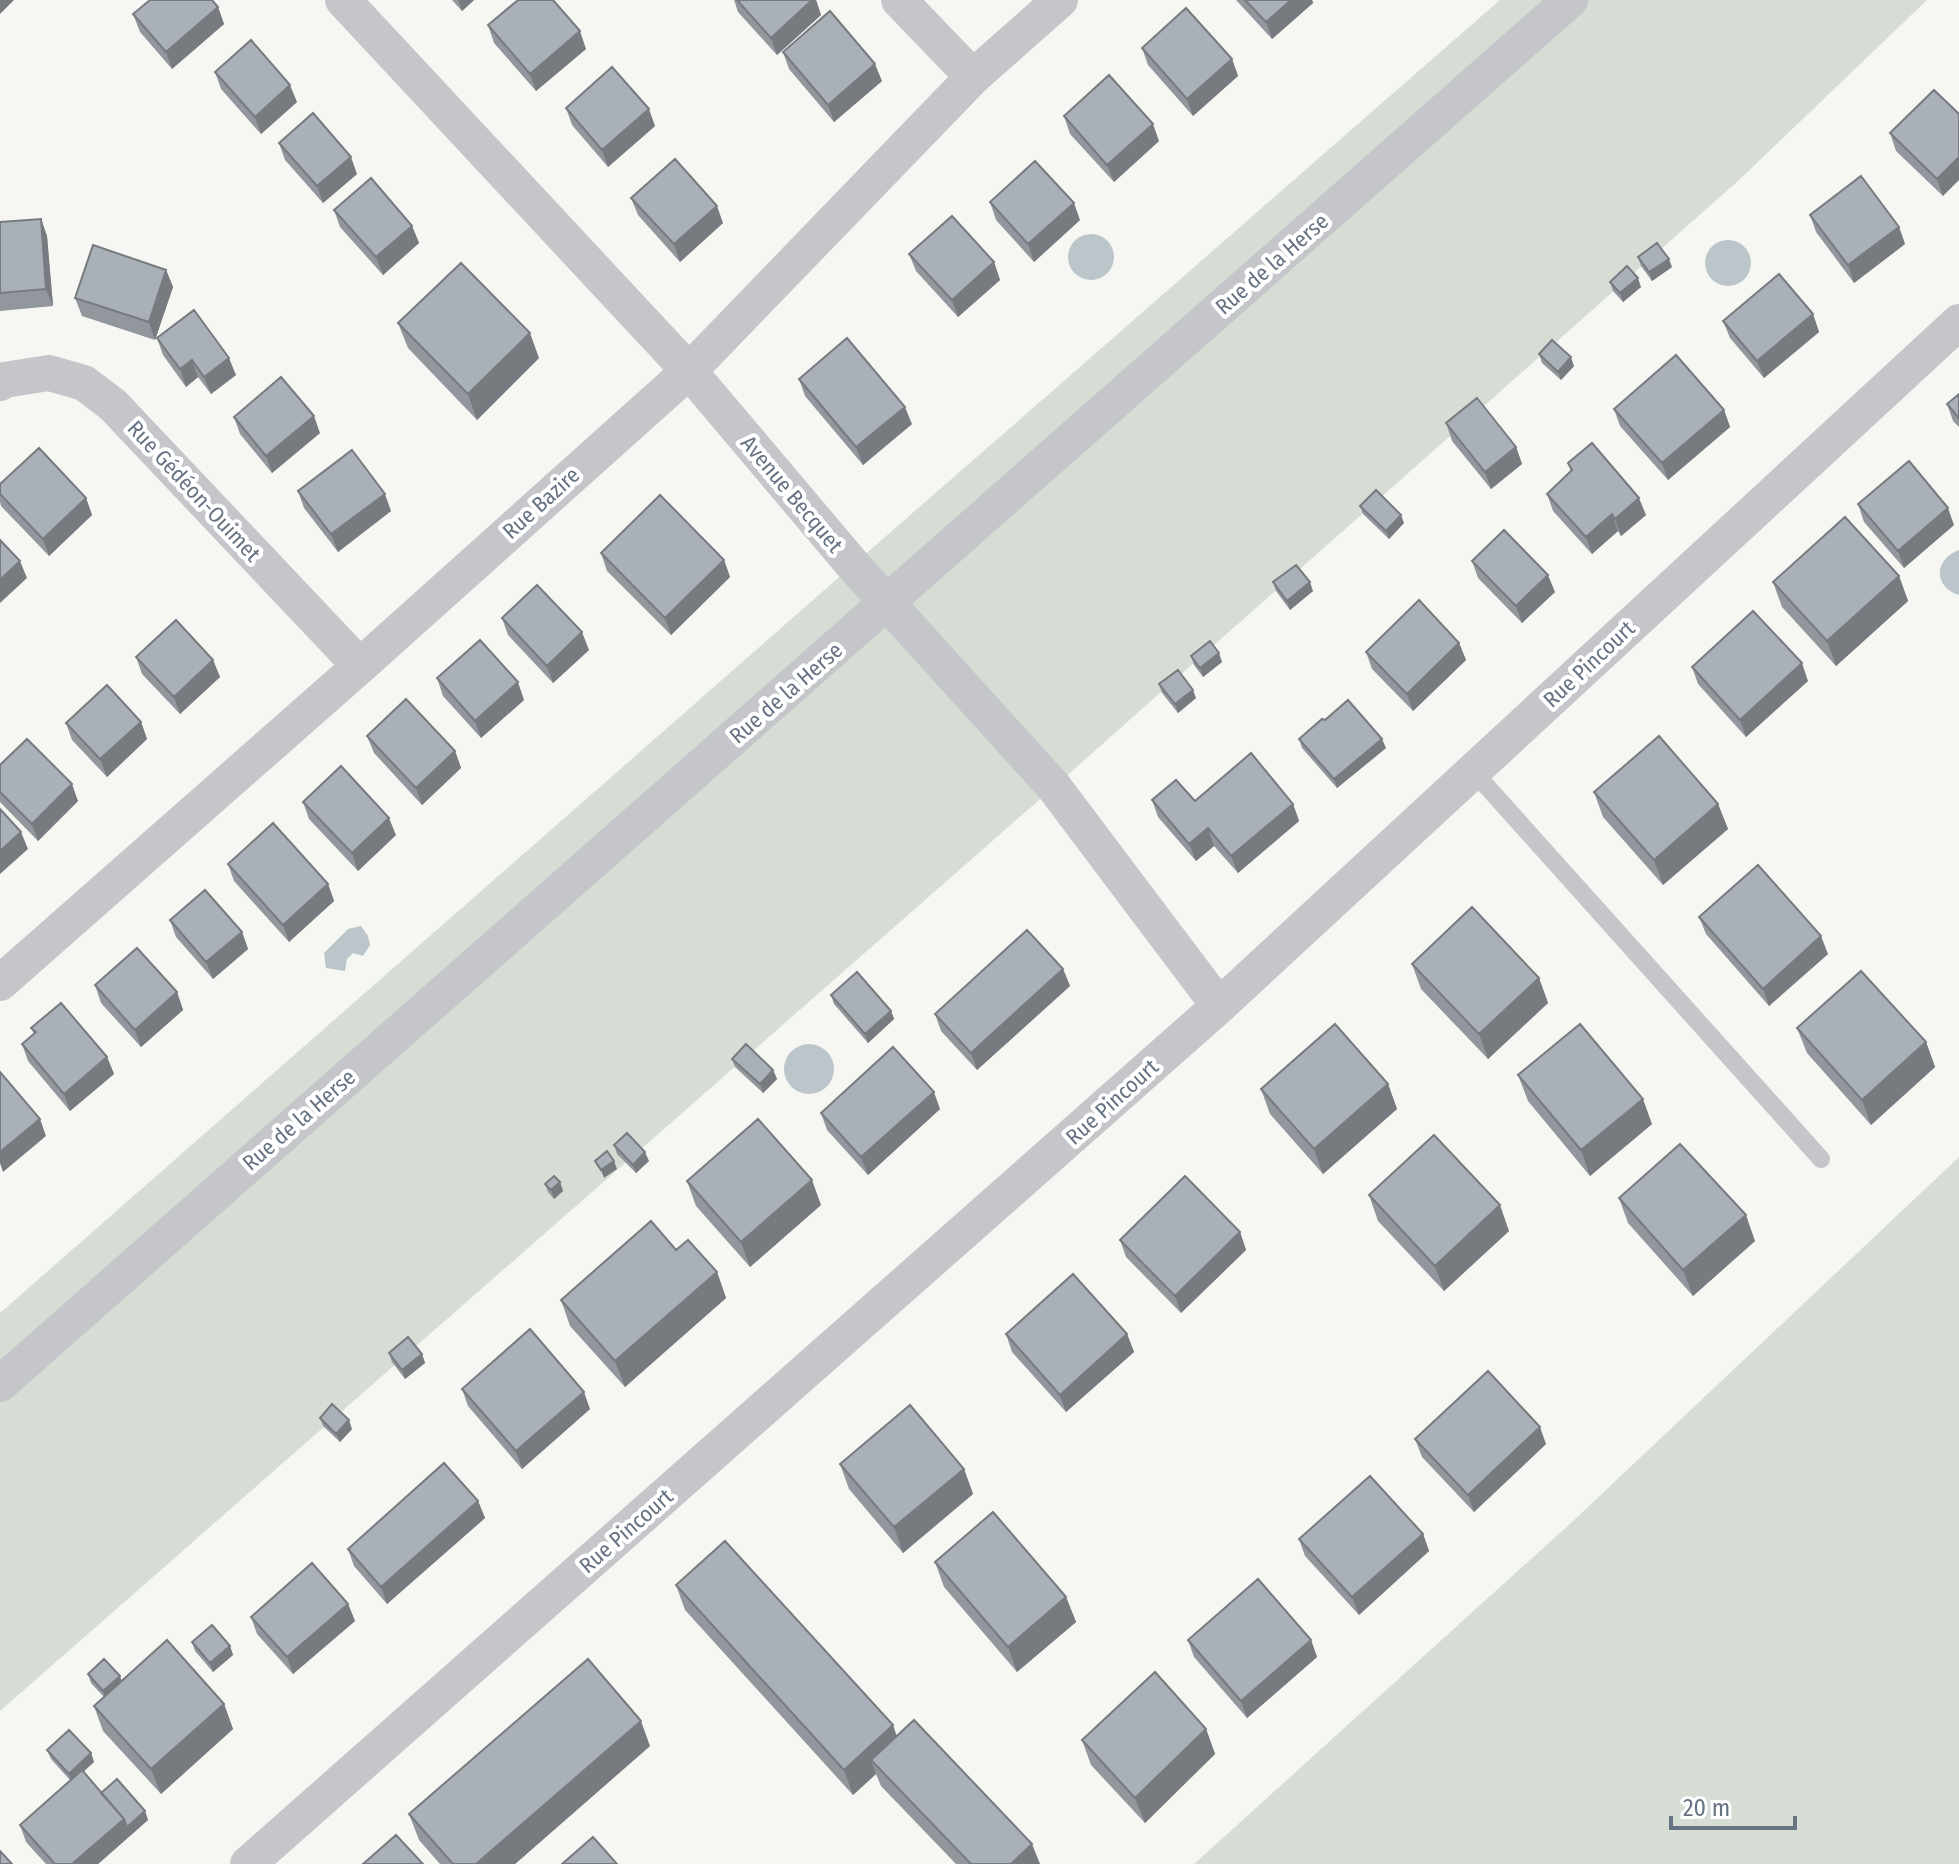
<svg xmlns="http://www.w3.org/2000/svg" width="1959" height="1864" font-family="'Fira Sans Condensed',sans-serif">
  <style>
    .green { fill: #d6ddd4 }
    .water { fill: #bbc5ca }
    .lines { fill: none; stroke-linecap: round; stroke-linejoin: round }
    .service { stroke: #c4c6ca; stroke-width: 18 }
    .minor { stroke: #c4c6ca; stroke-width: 36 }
    .wall { fill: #92979d }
    .shaded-wall { fill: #777b80 }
    .building { fill: #aab0b7; stroke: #777b80; stroke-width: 2 }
    .labels { text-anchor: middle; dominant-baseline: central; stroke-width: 8; stroke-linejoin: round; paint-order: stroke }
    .street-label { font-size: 22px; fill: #667383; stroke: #fff }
  </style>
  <rect width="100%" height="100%" fill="#f6f6f3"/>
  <!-- green -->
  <path class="green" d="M1500 0H1927L1739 180 1054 787 0 1711V1313L853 565Z
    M1959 1157V1864H1194L1572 1522Z"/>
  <!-- water -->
  <path class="water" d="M1068 257a23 23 0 1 1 46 0a23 23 0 1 1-46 0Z
    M1705 263a23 23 0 1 1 46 0a23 23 0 1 1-46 0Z
    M1959 550V595C1933 587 1934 559 1959 550Z
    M361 926 368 936 370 945 363 956 353 953 347 959 345 971 326 968 324 953 348 929Z
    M784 1069a25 25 0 1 1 50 0a25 25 0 1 1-50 0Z"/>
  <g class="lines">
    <!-- service -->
    <path class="service" d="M1473 771 1821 1159"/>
    <!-- minor -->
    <path class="minor" d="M343 0 689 371 853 565 1054 787 1219 1006
      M899 0 973 77
      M0 383 4 380 49 373 84 383 113 405 360 666
      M0 983 360 666 689 371 973 77 1060 0
      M0 1384 1570 0
      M248 1864 1219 1006 1959 322"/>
  </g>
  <!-- wall -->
  <path class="wall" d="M452 0H474L462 11Z
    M734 0H816L821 15 777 55 738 12Z
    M1236 0H1312L1313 3 1272 39Z
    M218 7 224 24 172 69 140 32 133 14Z
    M488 25 586 49 536 91 494 43Z
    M1142 48 1232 59 1238 76 1193 116 1148 65Z
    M783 52 882 81 834 122 789 69Z
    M215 72 297 102 261 134 221 89Z
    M1934 90 1943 196 1896 151 1890 133Z
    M566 108 655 126 608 167 572 125Z
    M1064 116 1159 141 1114 182 1070 134Z
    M279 143 357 174 323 203 285 160Z
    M631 198 723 223 680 262 638 215Z
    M990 202 1080 220 1034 262 996 220Z
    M334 210 412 226 419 243 383 275 340 227Z
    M1810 215 1899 227 1905 244 1854 283 1816 232Z
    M41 219 47 236 53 306 0 311V222Z
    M909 254 994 262 1000 280 958 317 916 271Z
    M1638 257 1672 267 1652 281 1641 266Z
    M166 270 173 287 155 340 82 316 75 298Z
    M1610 282 1641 287 1623 302 1613 291Z
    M1813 314 1819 332 1764 378 1730 338 1723 321Z
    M398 323 539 358 477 420 408 348Z
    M157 338 236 375 211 394 198 377 186 387 163 355Z
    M1539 354 1574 366 1561 380 1542 363Z
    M799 379 912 424 863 465 805 396Z
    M1959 394V427L1953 421 1947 404Z
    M1614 409 1724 410 1730 427 1668 480 1620 426Z
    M234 417 320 433 272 473 240 434Z
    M1446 423 1516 447 1522 464 1491 489 1452 441Z
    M1568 463 1646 515 1621 536 1618 531 1592 554 1553 511 1547 494 1571 471Z
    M0 484 86 498 92 515 49 556 1 506 0 502Z
    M298 491 391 511 338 552 304 508Z
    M1858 504 1954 525 1904 568 1864 522Z
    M1360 506 1404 523 1389 539 1363 514Z
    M601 553 724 560 730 577 671 635 607 571Z
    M1472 561 1555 592 1522 623 1478 578Z
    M1899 576 1908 601 1836 666 1782 607 1773 582Z
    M1273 582 1313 591 1290 610 1276 591Z
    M502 618 589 650 553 683 508 635Z
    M1459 643 1466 660 1413 711 1372 669 1366 652Z
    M1191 656 1222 662 1203 677 1194 665Z
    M136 657 213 660 220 677 180 714 142 674Z
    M1692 667 1808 681 1746 737 1698 684Z
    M437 678 524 700 481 738 443 696Z
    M1159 684 1196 698 1178 713 1162 693Z
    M141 722 147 739 107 777 72 740 66 723Z
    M367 736 455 751 461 768 422 805 374 753Z
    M1299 739 1386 748 1337 788 1302 748Z
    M0 765 78 801 38 841 0 802Z
    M1594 792 1718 804 1728 829 1663 885 1603 817Z
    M1152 800 1293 804 1299 821 1238 873 1214 846 1196 861 1158 817Z
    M303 802 396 835 358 871 309 819Z
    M228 864 328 884 334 901 289 942 234 881Z
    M1699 917 1828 954 1769 1006 1706 934Z
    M170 920 242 932 248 949 213 979 176 937Z
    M1412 964 1539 978 1548 1003 1488 1059 1421 989Z
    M1063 969 1070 986 977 1070 941 1031 935 1014Z
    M95 985 177 992 183 1010 141 1047 101 1003Z
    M831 995 891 1011 894 1019 868 1043 834 1004Z
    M31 1028 107 1057 114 1074 70 1111 28 1061 22 1044 34 1034Z
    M1797 1028 1926 1042 1935 1067 1871 1125 1807 1053Z
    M732 1059 773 1070 777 1079 763 1093 735 1067Z
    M1518 1075 1652 1124 1590 1176 1528 1101Z
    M1388 1084 1397 1109 1323 1174 1270 1114 1261 1089Z
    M940 1109 868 1175 827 1130 821 1113Z
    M614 1145 649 1161 636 1173 617 1154Z
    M687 1181 821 1205 750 1267 696 1206Z
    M560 1182 563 1191 554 1199 548 1192 545 1184Z
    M1369 1195 1509 1231 1444 1291 1378 1221Z
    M1619 1198 1755 1241 1693 1296 1628 1223Z
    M1240 1232 1246 1250 1181 1313 1126 1257 1120 1240Z
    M676 1250 717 1272 726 1298 625 1387 570 1326 561 1300Z
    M1006 1334H1127L1134 1352 1066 1412 1012 1352Z
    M389 1353 422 1354 425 1363 405 1379 392 1362Z
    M462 1389 590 1409 522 1469 468 1406Z
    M320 1418 352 1429 340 1442 323 1426Z
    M1415 1439 1546 1444 1474 1512 1422 1457Z
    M840 1464 964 1469 973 1494 903 1553 849 1489Z
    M478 1501 485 1518 387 1604 354 1566 348 1549Z
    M1423 1534 1429 1551 1359 1615 1305 1556 1299 1539Z
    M935 1562 1066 1597 1076 1622 1017 1672 944 1587Z
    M676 1585 897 1736 1040 1864H956L881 1786 876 1774 853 1795 685 1610Z
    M348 1604 355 1621 293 1674 257 1634 251 1617Z
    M1188 1640H1311L1317 1657 1247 1718 1194 1657Z
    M192 1642 230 1646 233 1655 213 1672 195 1651Z
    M88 1674 224 1704 233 1729 161 1794 103 1731 94 1706 104 1697 91 1683Z
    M1206 1729 1215 1754 1145 1823 1091 1765 1082 1740Z
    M650 1746 515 1864H440L419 1840 409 1814Z
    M47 1750 91 1753 94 1762 83 1772 101 1793 145 1811 148 1820 98 1864H46L26 1842 20 1825 70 1780 51 1759Z"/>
  <!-- shaded-wall -->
  <path class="shaded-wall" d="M0 0H14L0 14Z
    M458 0H474L462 11Z
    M812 0H816L821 15 777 55 771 38Z
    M1291 0H1312L1313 3 1272 39 1266 22Z
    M218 7 224 24 172 69 166 52Z
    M580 31 586 49 536 91 530 74Z
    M1232 59 1238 76 1193 116 1187 99Z
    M875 64 882 81 834 122 828 105Z
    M290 85 297 102 261 134 255 117Z
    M649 109 655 126 608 167 602 150Z
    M1153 124 1159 141 1114 182 1107 165Z
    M351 157 357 174 323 203 317 186Z
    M1959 157V180L1943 196 1937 179Z
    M1074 203 1080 220 1034 262 1028 244Z
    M717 206 723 223 680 262 674 244Z
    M41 219 47 236 53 306 46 289Z
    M412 226 419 243 383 275 376 257Z
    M1899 227 1905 244 1854 283 1848 265Z
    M1669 259 1672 267 1652 281 1649 272Z
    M994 262 1000 280 958 317 952 300Z
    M166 270 173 287 155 340 149 322Z
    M1638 278 1641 287 1623 302 1620 293Z
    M1813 314 1819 332 1764 378 1757 361Z
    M530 333 539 358 477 420 468 394Z
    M1571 357 1574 366 1561 380 1558 372Z
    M229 358 236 375 211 394 204 377Z
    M192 360 198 377 186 387 180 369Z
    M905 407 912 424 863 465 856 447Z
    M1724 410 1730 427 1668 480 1662 463Z
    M314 416 320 433 272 473 266 456Z
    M1516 447 1522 464 1491 489 1485 472Z
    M385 494 391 511 338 552 331 534Z
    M86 498 92 515 49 556 43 539Z
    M1639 498 1646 515 1621 536 1615 519Z
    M1948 508 1954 525 1904 568 1898 551Z
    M1612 514 1618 531 1592 554 1586 537Z
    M1401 515 1404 523 1389 539 1386 531Z
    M724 560 730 577 671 635 665 618Z
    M20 561 27 578 0 603V580Z
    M1548 575 1555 592 1522 623 1516 606Z
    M1899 576 1908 601 1836 666 1827 641Z
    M1310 582 1313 591 1290 610 1287 601Z
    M582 632 589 650 553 683 547 666Z
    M1459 643 1466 660 1413 711 1407 694Z
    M1219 653 1222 662 1203 677 1200 668Z
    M213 660 220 677 180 714 174 697Z
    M1802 663 1808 681 1746 737 1740 720Z
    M518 682 524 700 481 738 475 721Z
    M1193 690 1196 698 1178 713 1175 704Z
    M141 722 147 739 107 777 100 759Z
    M1382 739 1386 748 1337 788 1334 779Z
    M455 751 461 768 422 805 416 788Z
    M72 784 78 801 38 841 32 824Z
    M1293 804 1299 821 1238 873 1231 856Z
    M1718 804 1728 829 1663 885 1654 860Z
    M389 818 396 835 358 871 352 853Z
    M1208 828 1214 846 1196 861 1189 844Z
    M21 832 28 849 0 874V851Z
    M328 884 334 901 289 942 283 925Z
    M242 932 248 949 213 979 206 962Z
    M1821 936 1828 954 1769 1006 1763 989Z
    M1063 969 1070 986 977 1070 971 1053Z
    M1539 978 1548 1003 1488 1059 1479 1034Z
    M177 992 183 1010 141 1047 135 1030Z
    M891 1011 894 1019 868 1043 865 1034Z
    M1926 1042 1935 1067 1871 1125 1862 1100Z
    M107 1057 114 1074 70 1111 64 1094Z
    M773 1070 777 1079 763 1093 760 1084Z
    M1388 1084 1397 1109 1323 1174 1314 1149Z
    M934 1092 940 1109 868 1175 861 1157Z
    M1643 1099 1652 1124 1590 1176 1581 1150Z
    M40 1119 46 1136 3 1172 0 1163V1152Z
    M645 1152 649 1161 636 1173 633 1165Z
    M614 1161 617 1169 604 1178 601 1170Z
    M812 1180 821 1205 750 1267 741 1242Z
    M560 1182 563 1191 554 1199 551 1190Z
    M1500 1205 1509 1231 1444 1291 1435 1266Z
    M1746 1215 1755 1241 1693 1296 1683 1270Z
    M1240 1232 1246 1250 1181 1313 1175 1296Z
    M717 1272 726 1298 625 1387 615 1361Z
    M1127 1334 1134 1352 1066 1412 1060 1395Z
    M422 1354 425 1363 405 1379 402 1370Z
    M584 1392 590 1409 522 1469 516 1451Z
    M349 1420 352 1429 340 1442 336 1434Z
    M1540 1427 1546 1444 1474 1512 1468 1495Z
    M964 1469 973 1494 903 1553 894 1527Z
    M478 1501 485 1518 387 1604 381 1587Z
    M1423 1534 1429 1551 1359 1615 1352 1597Z
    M1066 1597 1076 1622 1017 1672 1008 1647Z
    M348 1604 355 1621 293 1674 287 1657Z
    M1311 1640 1317 1657 1247 1718 1241 1701Z
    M230 1646 233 1655 213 1672 210 1663Z
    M120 1676 123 1684 106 1700 103 1691Z
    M224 1704 233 1729 161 1794 151 1769Z
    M641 1721 650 1746 515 1864H476Z
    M893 1725 902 1751 871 1760 876 1774 853 1795 844 1770Z
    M1206 1729 1215 1754 1145 1823 1135 1798Z
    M91 1753 94 1762 72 1782 69 1774Z
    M145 1811 148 1820 98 1864H72L124 1819Z
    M1032 1844 1040 1864H1011Z"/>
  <!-- building -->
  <path class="building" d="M150 0H212L218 7 166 52 133 14Z
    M518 0H553L580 31 530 74 488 25Z
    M737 0H812L771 38Z
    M1245 0H1291L1266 22Z
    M1186 8 1232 59 1187 99 1142 48Z
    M830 11 875 64 828 105 783 52Z
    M251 40 290 85 255 117 215 72Z
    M612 67 649 109 602 150 566 108Z
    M1109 75 1153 124 1107 165 1064 116Z
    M1934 90 1959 114V157L1937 179 1890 133Z
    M313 113 351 157 317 186 279 143Z
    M675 159 717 206 674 244 631 198Z
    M1035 161 1074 203 1028 244 990 202Z
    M1861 176 1899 227 1848 265 1810 215Z
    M371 178 412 226 376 257 334 210Z
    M952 216 994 262 952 300 909 254Z
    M41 219 46 289 0 293V222Z
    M1657 243 1669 259 1649 272 1638 257Z
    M93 245 166 270 149 322 75 298Z
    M461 263 530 333 468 394 398 323Z
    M1627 266 1638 278 1620 293 1610 282Z
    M1779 274 1813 314 1757 361 1723 321Z
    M194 310 229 358 204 377 192 360 180 369 157 338Z
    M847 338 905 407 856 447 799 379Z
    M1552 340 1571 357 1558 372 1539 354Z
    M1676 355 1724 410 1662 463 1614 409Z
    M281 377 314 416 266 456 234 417Z
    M1959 394V418L1947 404Z
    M1477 398 1516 447 1485 472 1446 423Z
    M1592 443 1639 498 1615 519 1612 514 1586 537 1547 494 1572 470 1568 463Z
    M39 448 86 498 43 539 0 494V484Z
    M352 450 385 494 331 534 298 491Z
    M1909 461 1948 508 1898 551 1858 504Z
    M1376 490 1401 515 1386 531 1360 506Z
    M660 495 724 560 665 618 601 553Z
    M1845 517 1899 576 1827 641 1773 582Z
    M1504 530 1548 575 1516 606 1472 561Z
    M0 540 20 561 0 580Z
    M1296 565 1310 582 1287 601 1273 582Z
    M537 585 582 632 547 666 502 618Z
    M1419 600 1459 643 1407 694 1366 652Z
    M1753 611 1802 663 1740 720 1692 667Z
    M176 620 213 660 174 697 136 657Z
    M480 640 518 682 475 721 437 678Z
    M1210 641 1219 653 1200 668 1191 656Z
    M1178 670 1193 690 1175 704 1159 684Z
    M107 685 141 722 100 759 66 723Z
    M406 699 455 751 416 788 367 736Z
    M1348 700 1382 739 1334 779 1299 739 1322 719 1325 720Z
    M1659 736 1718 804 1654 860 1594 792Z
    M27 739 72 784 32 824 0 792V765Z
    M1251 753 1293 804 1231 856 1208 828 1189 844 1152 800 1176 780 1195 801Z
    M341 766 389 818 352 853 303 802Z
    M0 809 21 832 0 851Z
    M273 823 328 884 283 925 228 864Z
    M1758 865 1821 936 1763 989 1699 917Z
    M205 890 242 932 206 962 170 920Z
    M1472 907 1539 978 1479 1034 1412 964Z
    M1027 930 1063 969 971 1053 935 1014Z
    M137 948 177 992 135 1030 95 985Z
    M1861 971 1926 1042 1862 1100 1797 1028Z
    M857 972 891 1011 865 1034 831 995Z
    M61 1003 107 1057 64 1094 22 1044 36 1032 31 1028Z
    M1335 1024 1388 1084 1314 1149 1261 1089Z
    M1580 1024 1643 1099 1581 1150 1518 1075Z
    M746 1044 773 1070 760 1084 732 1059Z
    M893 1047 934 1092 861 1157 821 1113Z
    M0 1072 40 1119 0 1152Z
    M758 1119 812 1180 741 1242 687 1181Z
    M627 1133 645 1152 633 1165 614 1145Z
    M1434 1135 1500 1205 1435 1266 1369 1195Z
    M1680 1144 1746 1215 1683 1270 1619 1198Z
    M607 1151 614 1161 601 1170 595 1161Z
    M554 1176 560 1182 551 1190 545 1184Z
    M1185 1176 1240 1232 1175 1296 1120 1240Z
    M651 1221 676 1250 688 1240 717 1272 615 1361 561 1300Z
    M1073 1274 1127 1334 1060 1395 1006 1334Z
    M530 1329 584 1392 516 1451 462 1389Z
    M408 1337 422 1354 402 1370 389 1353Z
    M1488 1371 1540 1427 1468 1495 1415 1439Z
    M332 1404 349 1420 336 1434 320 1418Z
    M910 1405 964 1469 894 1527 840 1464Z
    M444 1463 478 1501 381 1587 348 1549Z
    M1370 1476 1423 1534 1352 1597 1299 1539Z
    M993 1512 1066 1597 1008 1647 935 1562Z
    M725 1541 893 1725 844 1770 676 1585Z
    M312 1563 348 1604 287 1657 251 1617Z
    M1258 1579 1311 1640 1241 1701 1188 1640Z
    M212 1625 230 1646 210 1663 192 1642Z
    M167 1640 224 1704 151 1769 94 1706Z
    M104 1659 120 1676 103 1691 88 1674Z
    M588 1659 641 1721 476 1864H453L409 1814Z
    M1155 1672 1206 1729 1135 1798 1082 1740Z
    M914 1720 1032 1844 1011 1864H971L871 1760Z
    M69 1730 91 1753 69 1774 47 1750Z
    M82 1770 124 1819 72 1864H55L20 1825Z
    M117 1779 145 1811 127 1827 124 1819 101 1793Z
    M396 1835 423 1864H363Z
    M593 1837 617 1864H562Z
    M0 1851 12 1864H0Z"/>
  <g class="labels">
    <!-- street labels -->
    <g class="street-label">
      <text transform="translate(1272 264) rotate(-41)">Rue de la Herse</text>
      <text transform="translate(194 491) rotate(47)">Rue Gédéon-Ouimet</text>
      <text transform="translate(792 494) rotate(50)">Avenue Becquet</text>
      <text transform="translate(541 503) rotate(-42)">Rue Bazire</text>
      <text transform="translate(1589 664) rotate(-43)">Rue Pincourt</text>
      <text transform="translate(786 693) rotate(-41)">Rue de la Herse</text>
      <text transform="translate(1112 1102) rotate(-42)">Rue Pincourt</text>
      <text transform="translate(299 1120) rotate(-41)">Rue de la Herse</text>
      <text transform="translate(626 1531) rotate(-41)">Rue Pincourt</text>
    </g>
  </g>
  <!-- scale -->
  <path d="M1671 1816v12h124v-12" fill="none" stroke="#667383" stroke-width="4"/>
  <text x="1683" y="1816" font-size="24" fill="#667383" stroke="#ffffff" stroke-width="6" paint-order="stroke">20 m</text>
</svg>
